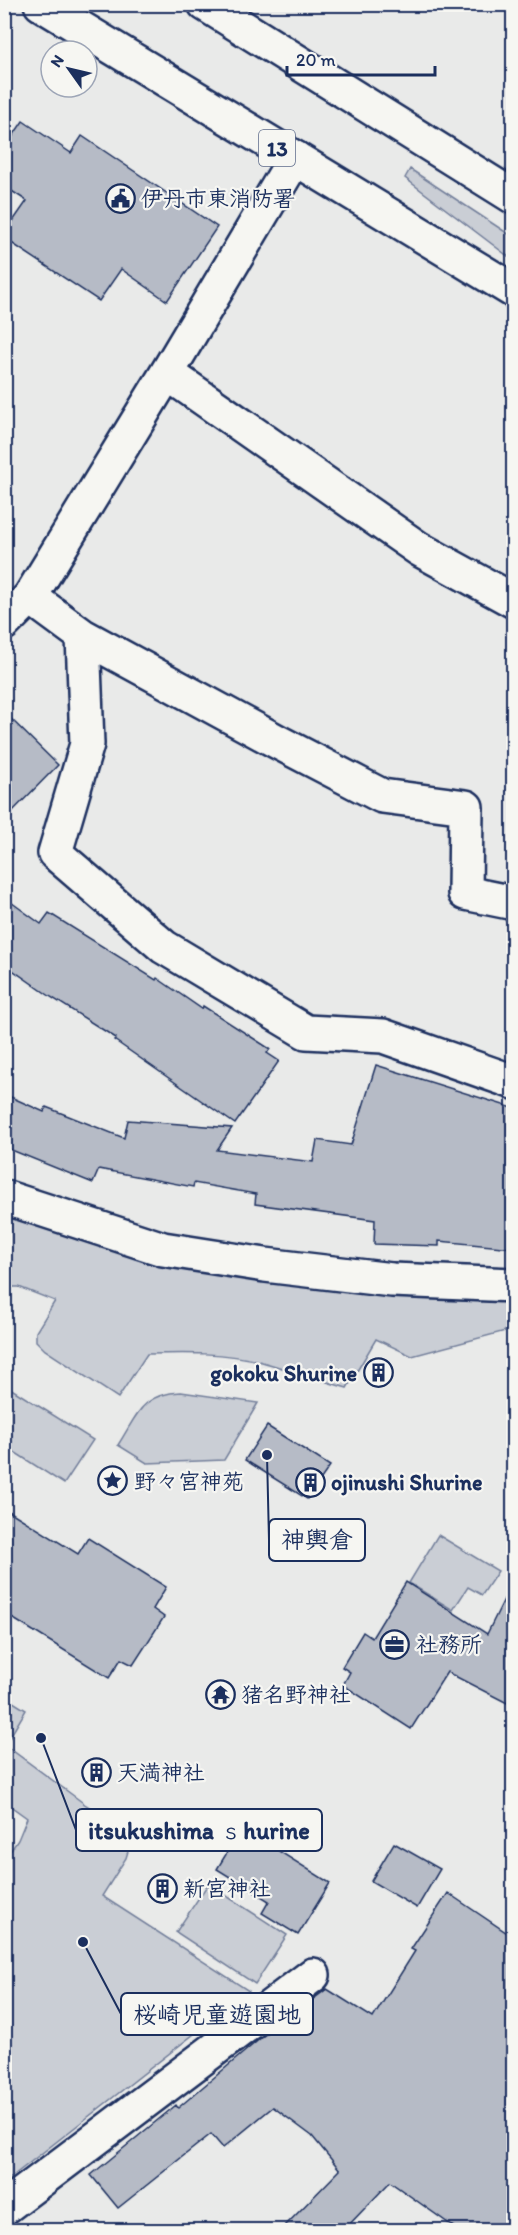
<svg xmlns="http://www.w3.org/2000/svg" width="518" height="2235" font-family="Itim,'Klee One',sans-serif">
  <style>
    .green { fill: #caced5; stroke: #727e9a; stroke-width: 1.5 }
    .building { fill: #b6bbc6; stroke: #1b2f5e; stroke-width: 1.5 }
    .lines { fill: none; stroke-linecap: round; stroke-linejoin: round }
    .minor-casing { stroke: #1b2f5e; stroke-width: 38 }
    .major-casing { stroke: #1b2f5e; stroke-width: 38 }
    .minor { stroke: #f6f6f2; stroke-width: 33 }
    .major { stroke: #f6f6f2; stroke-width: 33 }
    .labels { text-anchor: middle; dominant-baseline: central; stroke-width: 4.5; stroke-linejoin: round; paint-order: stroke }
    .shield { fill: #f6f6f2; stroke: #5d6b8a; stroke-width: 1.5 }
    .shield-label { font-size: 21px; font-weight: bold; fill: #1b2f5e }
    .poi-label { font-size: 22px; font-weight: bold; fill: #1b2f5e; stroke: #f6f6f2; text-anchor: start }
    .leader { fill: none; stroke: #1b2f5e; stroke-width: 2 }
    .callout-dot { fill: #1b2f5e; stroke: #f6f6f2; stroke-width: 2 }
    .callout { fill: #f6f6f2; stroke: #1b2f5e; stroke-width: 2 }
    .callout-label { font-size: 24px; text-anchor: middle; font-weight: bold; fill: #1b2f5e }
  </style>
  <rect width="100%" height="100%" fill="#e9eae9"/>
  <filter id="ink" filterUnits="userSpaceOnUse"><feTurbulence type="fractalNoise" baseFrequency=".0167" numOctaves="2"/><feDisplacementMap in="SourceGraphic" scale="12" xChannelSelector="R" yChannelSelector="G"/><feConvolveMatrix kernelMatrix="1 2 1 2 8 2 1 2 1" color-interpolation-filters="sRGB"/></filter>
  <g filter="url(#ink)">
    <!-- green -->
    <path class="green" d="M410 169 513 237V260L405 178Z
      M4 1206 513 1298V1329L412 1356 376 1339 347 1388C319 1380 291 1370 262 1362 225 1352 185 1353 147 1354L118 1398 45 1350 36 1341V1332L55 1301 19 1287H5Z
      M5 1385 93 1440 64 1484 5 1446Z
      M181 1392 258 1403 224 1460 147 1463 118 1445C138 1414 141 1394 181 1392Z
      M438 1535 498 1571 482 1595 468 1587 453 1610 409 1583Z
      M5 1697 26 1710 5 1745 86 1805 133 1835 126 1858 102 1896 249 1991 5 2182V1859L18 1840 27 1818 5 1802Z
      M208 1884 287 1935 255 1984 176 1932Z"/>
    <!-- building -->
    <path class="building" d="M23 121 71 153 82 136 217 227 167 301 121 269 99 301 4 238V234L27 201 4 186V149Z
      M4 712 58 765 4 820Z
      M4 897 41 924 49 913 156 980 157 978 202 1009 203 1006 270 1049 267 1053 279 1061 235 1124 114 1040 116 1038 51 997 4 964Z
      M376 1065 513 1108V1248L439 1241V1246L374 1244 375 1220 255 1204 256 1194 194 1183 193 1187 99 1169 93 1183 4 1147V1094L44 1112 46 1107 124 1138 128 1120 232 1128 217 1150 313 1162 317 1140 351 1145Z
      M267 1426 330 1466 307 1499 245 1460Z
      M4 1508 78 1554 88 1538 166 1587 153 1609 164 1617 133 1665 121 1659 109 1678 4 1613Z
      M513 1581V1706L447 1672 411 1729 343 1685 350 1672 342 1667 363 1632 372 1638 406 1582 487 1634Z
      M242 1828 330 1883 298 1935 262 1913 269 1901 217 1869Z
      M394 1843 440 1869 417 1908 371 1881Z
      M448 1893 513 1937V2230H458L390 2182 344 2230H281L340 2170 312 2136 273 2107 223 2148 211 2134 118 2208 91 2175 176 2105 178 2108 262 2037 327 1989 373 2018 415 1951 411 1949Z"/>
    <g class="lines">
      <defs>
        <path id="minor" d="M167 373 419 549 514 601
          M30 597 83 636 87 744 55 853 164 947 306 1032 383 1036 514 1082
          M4 623 30 597 167 373 295 158
          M83 636 278 742 382 796 466 807 465 893 514 903
          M4 1197 163 1249 265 1265 392 1280 514 1285
          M4 2208 313 1975"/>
        <path id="major" d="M41 4 514 291
          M205 4 514 197"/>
      </defs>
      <!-- minor casing -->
      <use href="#minor" class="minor-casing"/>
      <!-- major casing -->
      <use href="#major" class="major-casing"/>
      <!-- minor -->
      <use href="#minor" class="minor"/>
      <!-- major -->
      <use href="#major" class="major"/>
    </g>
  </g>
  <!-- icons -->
  <defs>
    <symbol id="civic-ring" viewBox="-11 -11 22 22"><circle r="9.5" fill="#f6f6f2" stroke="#1b2f5e" stroke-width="1.5"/><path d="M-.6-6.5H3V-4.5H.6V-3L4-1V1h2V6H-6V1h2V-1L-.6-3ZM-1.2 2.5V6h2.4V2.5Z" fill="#1b2f5e"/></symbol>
    <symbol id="building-ring" viewBox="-11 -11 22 22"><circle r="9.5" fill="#f6f6f2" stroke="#1b2f5e" stroke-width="1.5"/><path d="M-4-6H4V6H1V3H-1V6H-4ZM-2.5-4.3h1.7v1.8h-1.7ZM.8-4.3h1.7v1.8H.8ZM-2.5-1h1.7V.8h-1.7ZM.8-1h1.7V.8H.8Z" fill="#1b2f5e"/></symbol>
    <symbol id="sight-ring" viewBox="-11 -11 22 22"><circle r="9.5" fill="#f6f6f2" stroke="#1b2f5e" stroke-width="1.5"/><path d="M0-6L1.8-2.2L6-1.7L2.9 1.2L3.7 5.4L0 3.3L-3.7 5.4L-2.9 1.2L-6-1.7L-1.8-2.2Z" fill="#1b2f5e"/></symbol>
    <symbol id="office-ring" viewBox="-11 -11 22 22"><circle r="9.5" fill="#f6f6f2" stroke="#1b2f5e" stroke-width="1.5"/><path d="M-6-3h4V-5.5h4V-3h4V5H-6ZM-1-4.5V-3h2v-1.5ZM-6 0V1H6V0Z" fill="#1b2f5e"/></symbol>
    <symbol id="temple-ring" viewBox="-11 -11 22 22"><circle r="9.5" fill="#f6f6f2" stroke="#1b2f5e" stroke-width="1.5"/><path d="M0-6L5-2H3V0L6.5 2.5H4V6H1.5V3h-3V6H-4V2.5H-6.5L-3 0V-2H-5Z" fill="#1b2f5e"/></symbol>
  </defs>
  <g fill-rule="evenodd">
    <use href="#civic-ring" x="104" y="182" width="33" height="33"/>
    <use href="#building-ring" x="362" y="1356" width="33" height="33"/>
    <use href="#sight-ring" x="96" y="1464" width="33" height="33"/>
    <use href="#building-ring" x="294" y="1466" width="33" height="33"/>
    <use href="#office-ring" x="378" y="1628" width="33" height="33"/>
    <use href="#temple-ring" x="204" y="1678" width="33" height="33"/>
    <use href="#building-ring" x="80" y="1756" width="33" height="33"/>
    <use href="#building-ring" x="146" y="1872" width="33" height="33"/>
  </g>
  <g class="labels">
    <!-- shield labels -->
    <rect class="shield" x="259" y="130" width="36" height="36" rx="4.5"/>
    <g class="shield-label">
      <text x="277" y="148">13</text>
    </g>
    <!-- poi labels -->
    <g class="poi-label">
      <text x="141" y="198">伊丹市東消防署</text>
      <text x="357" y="1373" text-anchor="end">gokoku Shurine</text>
      <text x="134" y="1481">野々宮神苑</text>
      <text x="331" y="1482">ojinushi Shurine</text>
      <text x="416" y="1644">社務所</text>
      <text x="241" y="1694">猪名野神社</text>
      <text x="117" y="1772">天満神社</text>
      <text x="183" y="1888">新宮神社</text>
    </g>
  </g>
  <!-- callouts -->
  <path class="leader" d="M267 1455L269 1540M41 1738L76 1830M83 1942L121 2014"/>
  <g class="callout-dot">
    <circle cx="267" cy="1455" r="6"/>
    <circle cx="41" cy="1738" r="6"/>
    <circle cx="83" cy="1942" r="6"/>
  </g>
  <g class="callout">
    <rect x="269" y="1519" width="96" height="42" rx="6"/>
    <rect x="76" y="1809" width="246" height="42" rx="6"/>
    <rect x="121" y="1993" width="192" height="42" rx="6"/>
  </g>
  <g class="callout-label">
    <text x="317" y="1548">神輿倉</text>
    <text x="199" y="1839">itsukushima ｓhurine</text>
    <text x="217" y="2023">桜崎児童遊園地</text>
  </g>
  <!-- margin -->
  <rect width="518" height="2235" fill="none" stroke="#f6f6f2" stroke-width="24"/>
  <rect x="12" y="12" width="494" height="2211" fill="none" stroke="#1b2f5e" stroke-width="2" filter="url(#ink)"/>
  <!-- north arrow -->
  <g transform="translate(69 69) rotate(304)"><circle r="28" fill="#f6f6f2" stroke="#9ea6b7" stroke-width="1.5"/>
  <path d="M0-4.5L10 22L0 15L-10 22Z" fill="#1b2f5e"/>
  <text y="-9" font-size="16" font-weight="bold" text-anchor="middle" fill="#1b2f5e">N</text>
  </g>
  <!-- scale -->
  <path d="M287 66v9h148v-9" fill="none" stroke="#1b2f5e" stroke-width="3"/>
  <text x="296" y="66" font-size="18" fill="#1b2f5e" stroke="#f6f6f2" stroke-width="4.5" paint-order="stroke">20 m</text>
</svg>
